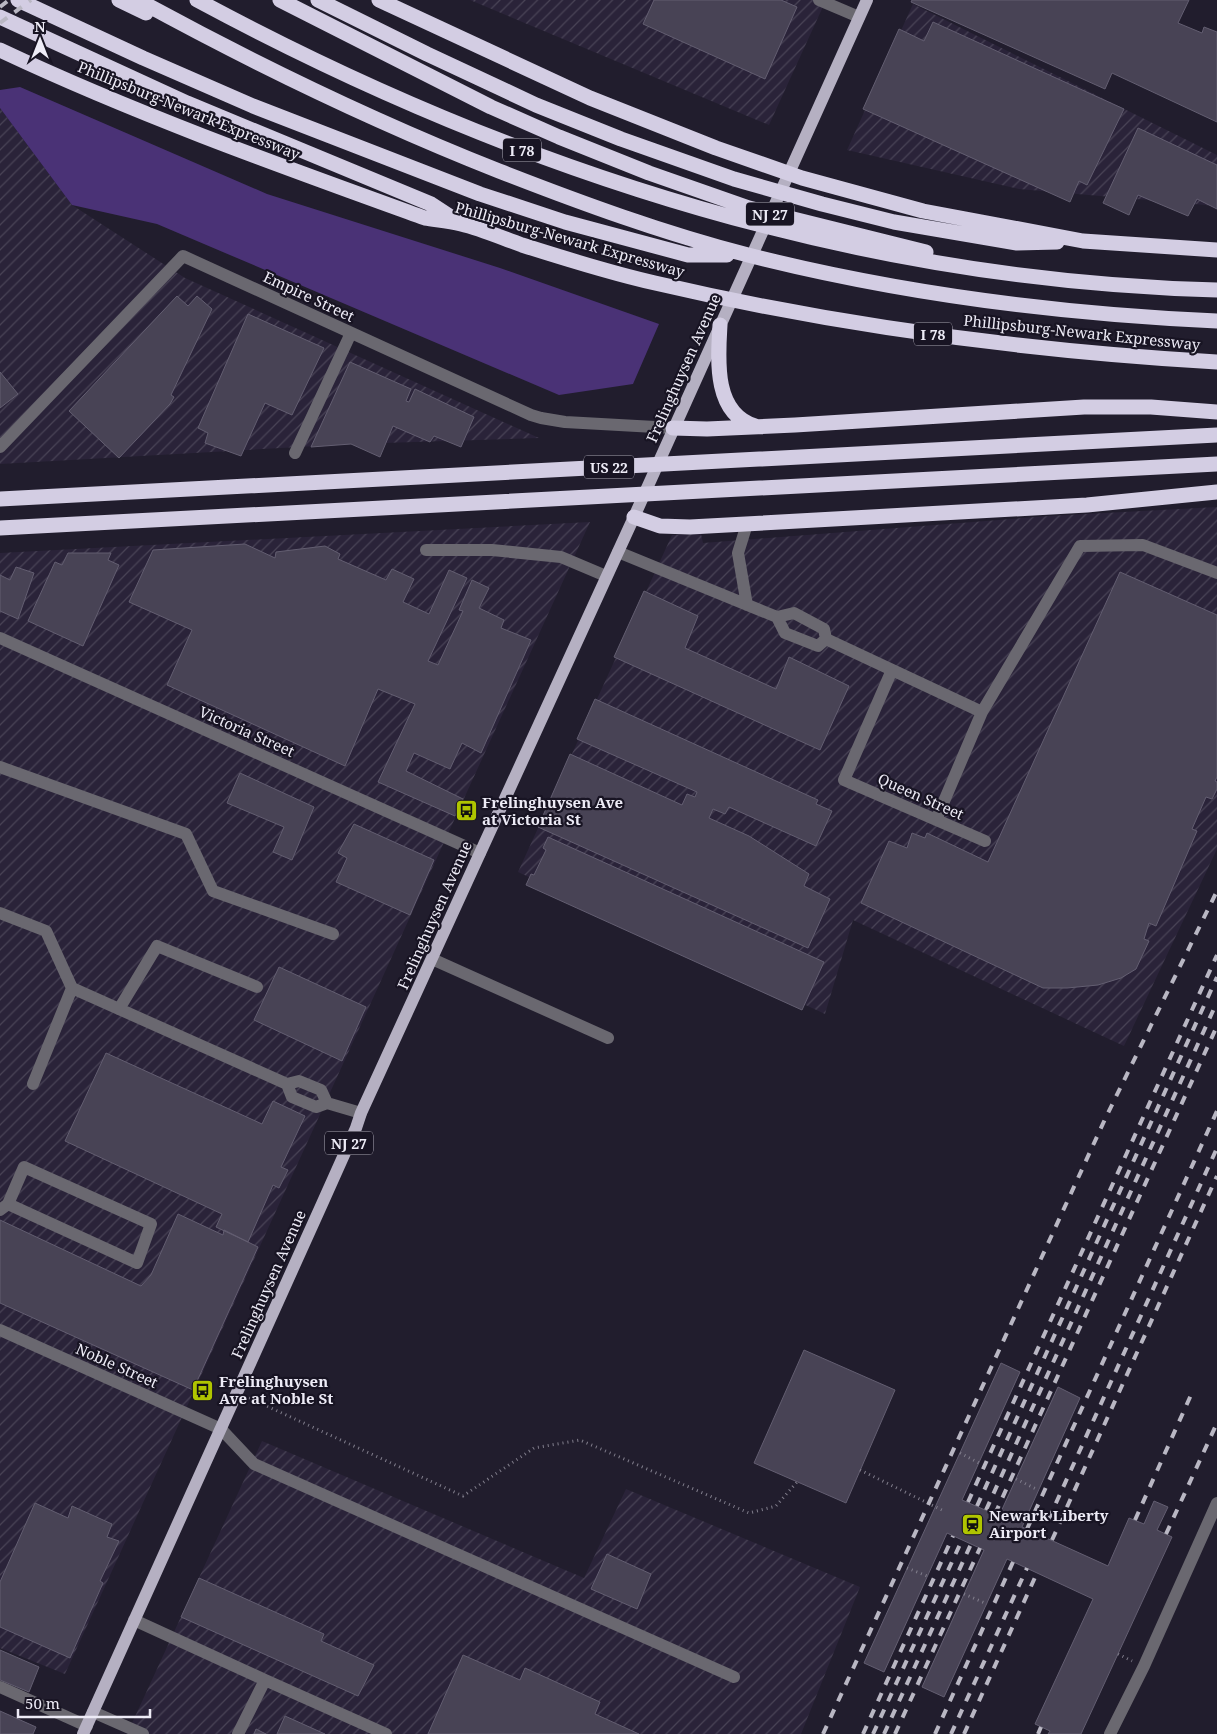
<svg xmlns="http://www.w3.org/2000/svg" width="1217" height="1734" font-family="'Noto Serif',serif">
  <style>
    .industrial { fill: url(#industrial-furrows) }
    .green { fill: #4a3276 }
    .building { fill: #484355; stroke: #635e71 }
    .lines { fill: none; stroke-linecap: round; stroke-linejoin: round }
    .path { stroke: #827f8d; stroke-width: 3; stroke-dasharray: 1 4; stroke-linecap: butt }
    .minor { stroke: #6a6870; stroke-width: 12 }
    .major { stroke: #b5b0c2; stroke-width: 12 }
    .highway { stroke: #d3cde3; stroke-width: 15 }
    .rail { stroke: #b9b7c3; stroke-width: 4; stroke-dasharray: 9 9; stroke-linecap: butt }
    .labels { text-anchor: middle; dominant-baseline: central; stroke-width: 4.5; stroke-linejoin: round; paint-order: stroke }
    .shield { fill: #181423; stroke: #adaab7; stroke-width: 1 }
    .shield-label { font-size: 14px; font-weight: bold; fill: #edebf6 }
    .street-label { font-size: 15px; fill: #edebf6; stroke: #181423 }
    .poi-label { font-size: 15px; font-weight: bold; fill: #edebf6; stroke: #181423; text-anchor: start }
  </style>
  <defs>
    <pattern id="industrial-furrows" width="10" height="10" patternUnits="userSpaceOnUse" patternTransform="scale(1.25)"><rect width="10" height="10" fill="#2a2339"/><path d="M-1 1l2-2M0 10L10 0M9 11l2-2" fill="none" stroke="#494356"/></pattern>
  </defs>
  <rect width="100%" height="100%" fill="#211d2d"/>
  <!-- industrial -->
  <path class="industrial" d="M470 0H826L769 125Z
    M913 4 1217 155V206L1019 189 847 150Z
    M0 108 72 205 185 278 539 438 351 444 0 464Z
    M1217 507V849L1124 1046 853 920 825 1014 518 872 672 535 701 534 703 543 1049 516Z
    M590 522 65 1674 0 1648V553Z
    M262 1441 584 1578 626 1489 860 1587 801 1734H127Z"/>
  <!-- green -->
  <path class="green" d="M20 87 267 194 500 268 659 324 633 384 559 395 157 224 72 205 0 108V90Z"/>
  <!-- building -->
  <path class="building" d="M654 0H781L797 7 765 79 643 24Z
    M912 0H1189L1178 23 1202 33 1204 27 1217 32V122L1112 73 1105 89 911 2Z
    M933 22 1124 109 1087 185 1079 181 1070 202 863 109 899 29 924 41Z
    M1138 128 1217 165V209L1197 199 1188 216 1138 195 1129 215 1103 203Z
    M177 296 188 306 197 296 212 309 171 395 174 397 170 404 119 458 69 411Z
    M248 314 324 348 292 415 265 403 241 456 205 443 208 433 198 428Z
    M350 362 411 389 406 401 409 402 415 389 474 417 461 447 434 436 430 442 393 426 380 457 351 444 311 447Z
    M0 372 18 394 0 408Z
    M245 544 275 558 276 552 325 546 340 554 338 559 386 580 392 569 414 579 403 602 429 614 449 570 467 578 428 661 438 665 463 611 459 610 472 580 489 588 479 608 504 620 501 628 531 640 481 753 462 743 450 769 414 753 406 771 463 799 455 816 378 782 415 704 378 689 345 766 167 685 192 630 129 602 153 550Z
    M68 553H111L108 560 119 565 83 646 28 621 55 562 62 565Z
    M16 567 34 573 18 619 0 611V575L10 580Z
    M1120 572 1217 615V777L1215 781 1217 782V789L1212 799 1206 797 1192 829 1197 831 1156 926 1149 923 1144 939 1149 941 1136 969 1121 978 1098 985 1067 988H1043L861 903 889 841 907 848 912 833 925 838 927 833 988 862Z
    M644 591 698 616 685 648 776 689 789 657 849 686 820 750 614 657Z
    M595 699 818 800 816 804 832 811 816 846 729 807 725 814 713 809 709 818 749 836 809 874 804 886 830 899 808 948 538 827 570 754 682 805 687 794 695 797 697 792 577 739Z
    M240 773 314 807 292 860 273 852 284 827 227 803Z
    M354 824 434 860 410 915 336 882 347 858 338 853Z
    M548 837 824 962 802 1010 526 885 531 874 534 875 546 850 543 848Z
    M279 967 366 1007 342 1061 254 1020Z
    M106 1053 262 1124 273 1101 305 1116 281 1167 288 1170 279 1188 273 1185 248 1242 216 1227 222 1214 65 1141Z
    M178 1214 223 1235 224 1230 258 1247 193 1390 0 1303V1220L141 1286 151 1275Z
    M804 1350 895 1390 846 1503 754 1463Z
    M1001 1363 1020 1372 962 1500 999 1516 1058 1387 1080 1398 1022 1527 1108 1566 1129 1518 1144 1524 1154 1501 1168 1507 1157 1530 1172 1537 1081 1734H1048L1050 1731 1035 1724 1093 1599 1007 1559 944 1697 922 1687 984 1550 947 1533 884 1672 864 1663Z
    M35 1503 68 1518 72 1506 112 1524 107 1537 119 1541 100 1581 103 1583 70 1658 0 1627V1582Z
    M607 1554 651 1574 637 1609 591 1589Z
    M199 1578 324 1634 321 1641 374 1665 358 1696 181 1617Z
    M0 1650 39 1667 29 1692 0 1680Z
    M463 1655 520 1680 525 1668 600 1702 595 1714 639 1734H428Z
    M0 1711 36 1727 33 1734H0Z
    M285 1716 325 1734H277Z
    M256 1729 266 1734H254Z"/>
  <g class="lines">
    <!-- path -->
    <path class="path" d="M249 1398 463 1496 534 1448 580 1440 749 1513 776 1506 797 1482
      M960 1453 979 1463
      M860 1470 944 1511
      M1016 1479 1038 1490
      M907 1568 927 1576
      M964 1594 987 1604
      M1118 1654 1132 1661"/>
    <!-- minor -->
    <path class="minor" d="M819 0 859 17
      M0 447 183 256 531 415 541 418 565 422 673 428
      M295 453 351 333
      M747 524 738 553 747 605
      M426 550H492L561 557 606 576
      M618 552 777 617 794 613 824 629 826 639 818 646 785 633 777 617
      M0 638 480 853
      M826 639 982 712 936 820
      M892 670 844 780 985 841
      M982 712 1080 546 1143 545 1217 573
      M0 767 186 834 213 891 333 934
      M0 913 46 931 72 988
      M432 959 608 1038
      M119 1009 157 946 257 987
      M33 1084 72 988 287 1084 299 1081 321 1090 327 1103
      M287 1084 292 1097 316 1107 327 1103 361 1113
      M0 1210 8 1204 24 1167 151 1224 137 1263 8 1204
      M0 1330 221 1429 254 1464 734 1677
      M134 1620 265 1680 238 1734
      M265 1680 386 1734
      M0 1687 87 1726
      M93 1712 143 1734
      M1110 1734 1144 1666 1217 1503"/>
    <!-- major -->
    <path class="major" d="M83 1734 322 1204 356 1128 361 1113 634 517 867 0"/>
    <!-- highway -->
    <path class="highway" d="M18 0 143 58 253 106 480 194 565 222 688 255H727
      M119 0 146 13
      M138 0C255 64 375 122 499 171 581 203 663 233 748 255 902 294 1058 314 1217 321
      M197 0C513 170 856 281 1217 290
      M280 0 491 107 559 137 649 173 749 208 926 252
      M318 0 427 54 536 105 621 139 734 179 822 204 894 222 1017 243 1057 242
      M379 0 590 98 716 148 802 178 923 211 1083 241 1217 250
      M0 17 187 103 431 204 457 221
      M0 50C138 115 281 166 425 218 437 220 449 221 461 224 482 229 502 238 522 245 566 259 610 273 655 283 839 326 1028 351 1217 362
      M720 325C718 359 713 413 755 426
      M673 428 707 429 795 425 1084 407H1151L1217 412
      M0 499 1217 435
      M634 517 660 526 690 527 1087 505 1217 492
      M0 528 1217 464"/>
    <!-- rail -->
    <path class="rail" d="M0 7 9 0
      M0 23 31 0
      M968 1502 1217 955
      M977 1506 1217 977
      M986 1510 1217 1002
      M995 1514 1217 1026
      M1135 1520 1191 1395
      M1027 1529 1217 1111
      M1166 1534 1217 1423
      M1041 1536 1217 1148
      M1052 1540 1217 1176
      M823 1734 1106 1117 1217 891
      M863 1734 953 1536
      M873 1734 962 1540
      M884 1734 971 1544
      M895 1734 980 1548
      M935 1734 1013 1562
      M951 1734 1027 1568
      M964 1734 1037 1573
      M1038 1734 1041 1727"/>
  </g>
  <!-- icons -->
  <defs>
    <symbol id="bus-square" viewBox="-11 -11 22 22"><rect x="-9" y="-9" width="18" height="18" rx="4" fill="#b0c500" stroke="#181423"/><path d="M-5-6H5V4H4V6H2V4H-2V6H-4V4H-5ZM-3.5-4V0h7V-4ZM-3.5 1.2v1.5H-2V1.2ZM2 1.2v1.5H3.5V1.2Z" fill="#111"/></symbol>
    <symbol id="station-square" viewBox="-11 -11 22 22"><rect x="-9" y="-9" width="18" height="18" rx="4" fill="#b0c500" stroke="#181423"/><path d="M-3-6H3Q5-6 5-4V2Q5 4 3 4L4.5 6H3L1.5 4h-3L-3 6H-4.5L-3 4Q-5 4-5 2V-4Q-5-6-3-6ZM-3.5-4v3h7v-3ZM-3.5 1v1.5H-2V1ZM2 1v1.5H3.5V1Z" fill="#111"/></symbol>
  </defs>
  <g fill-rule="evenodd">
    <use href="#bus-square" x="454" y="798" width="25" height="25"/>
    <use href="#bus-square" x="190" y="1378" width="25" height="25"/>
    <use href="#station-square" x="960" y="1512" width="25" height="25"/>
  </g>
  <g class="labels">
    <!-- shield labels -->
    <g class="shield">
      <rect x="503" y="138.5" width="38" height="23" rx="4"/>
      <rect x="746" y="202.5" width="48" height="23" rx="4"/>
      <rect x="914" y="322.5" width="38" height="23" rx="4"/>
      <rect x="584" y="455.5" width="50" height="23" rx="4"/>
      <rect x="325" y="1131.5" width="48" height="23" rx="4"/>
    </g>
    <g class="shield-label">
      <text x="522" y="150">I 78</text>
      <text x="770" y="214">NJ 27</text>
      <text x="933" y="334">I 78</text>
      <text x="609" y="467">US 22</text>
      <text x="349" y="1143">NJ 27</text>
    </g>
    <!-- street labels -->
    <g class="street-label">
      <text transform="translate(189 110) rotate(22)">Phillipsburg-Newark Expressway</text>
      <text transform="translate(570 239) rotate(16)">Phillipsburg-Newark Expressway</text>
      <text transform="translate(309 296) rotate(25)">Empire Street</text>
      <text transform="translate(1082 332) rotate(6)">Phillipsburg-Newark Expressway</text>
      <text transform="translate(683 368) rotate(-66)">Frelinghuysen Avenue</text>
      <text transform="translate(247 731) rotate(24)">Victoria Street</text>
      <text transform="translate(921 796) rotate(24)">Queen Street</text>
      <text transform="translate(434 915) rotate(-66)">Frelinghuysen Avenue</text>
      <text transform="translate(268 1284) rotate(-66)">Frelinghuysen Avenue</text>
      <text transform="translate(117 1365) rotate(24)">Noble Street</text>
    </g>
    <!-- poi labels -->
    <g class="poi-label">
      <text x="482" y="802">Frelinghuysen Ave<tspan x="482" dy="17">at Victoria St</tspan></text>
      <text x="219" y="1381">Frelinghuysen<tspan x="219" dy="17">Ave at Noble St</tspan></text>
      <text x="989" y="1515">Newark Liberty<tspan x="989" dy="17">Airport</tspan></text>
    </g>
  </g>
  <!-- north arrow -->
  <g transform="translate(40 40)" stroke="#181423" stroke-width="4" paint-order="stroke">
  <path d="M0-4L9 19L0 12L-9 19Z" fill="#edebf6"/>
  <text y="-8" font-size="14" font-weight="bold" text-anchor="middle" fill="#edebf6">N</text>
  </g>
  <!-- scale -->
  <path d="M18 1709v8h132v-8" fill="none" stroke="#edebf6" stroke-width="2.5"/>
  <text x="25" y="1709" font-size="15" fill="#edebf6" stroke="#181423" stroke-width="4" paint-order="stroke">50 m</text>
</svg>
